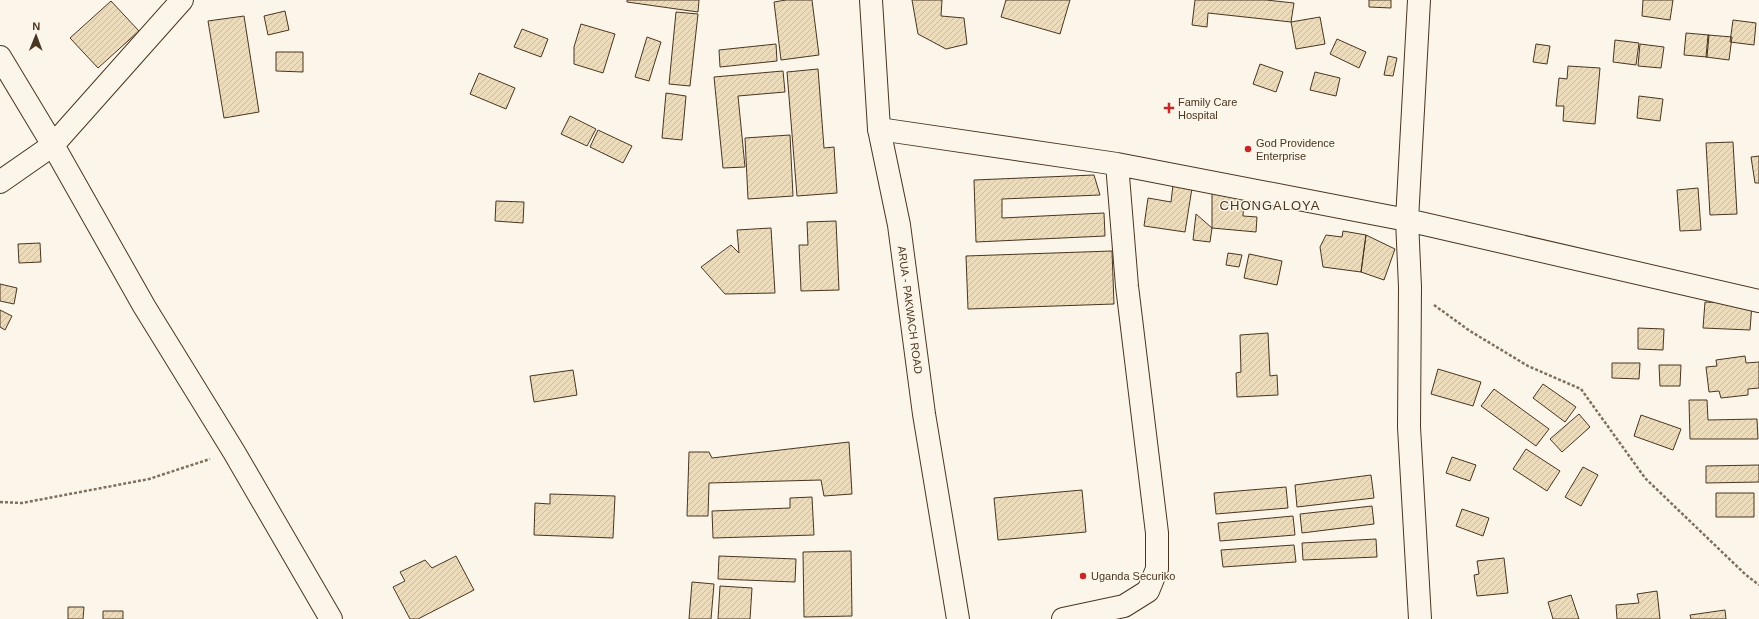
<svg xmlns="http://www.w3.org/2000/svg" width="1759" height="619" font-family="Helvetica,sans-serif">
  <style>
    .building { fill: url(#building-hatch); stroke: #4a3520 }
    .lines { fill: none; stroke-linecap: round; stroke-linejoin: round }
    .street-casing { stroke: #4a3520; stroke-width: 24 }
    .primary-casing { stroke: #4a3520; stroke-width: 24 }
    .path { stroke: #7f6f5c; stroke-width: 2.5; stroke-dasharray: 3 2; stroke-linecap: butt }
    .street { stroke: #fbf6e9; stroke-width: 22 }
    .primary { stroke: #fbf6e9; stroke-width: 22 }
    .poi-dot { fill: #c62828; stroke: #fbf6e9; stroke-width: 1.5 }
    .labels { text-anchor: middle; dominant-baseline: central; stroke-width: 3; stroke-linejoin: round; paint-order: stroke }
    .poi-label { font-size: 11px; fill: #4a3520; stroke: #fbf6e9; text-anchor: start }
    .street-label { font-size: 11px; fill: #4a3520; stroke: #fbf6e9 }
    .quarter-label { font-size: 13px; letter-spacing: 1px; fill: #4a3520; stroke: #fbf6e9 }
  </style>
  <defs>
    <pattern id="building-hatch" width="6" height="6" patternUnits="userSpaceOnUse"><rect width="6" height="6" fill="#ecdcbc"/><path d="M-1 1l2-2M0 6l6-6M5 7l2-2" fill="none" stroke="#ccbda1"/></pattern>
  </defs>
  <rect width="100%" height="100%" fill="#fbf6e9"/>
  <!-- building -->
  <path class="building" d="M627 0H699L698 12 627 2Z
    M786 0H812L819 55 781 60 774 2Z
    M912 0H942L941 16 964 18 967 44 946 49 918 34Z
    M1006 0H1070L1060 34 1001 17Z
    M1195 0H1266L1294 3 1291 22 1208 13 1207 27 1192 25Z
    M1369 0H1391V8L1369 7Z
    M1643 0H1673L1670 20 1642 16Z
    M111 1 139 31 98 68 70 38Z
    M285 11 289 30 268 35 264 16Z
    M676 12 698 14 690 86 669 84Z
    M244 16 259 112 224 118 208 21Z
    M1320 17 1325 44 1296 49 1291 22Z
    M1733 20 1756 23 1754 45 1730 42Z
    M581 24 615 34 603 73 574 64V47Z
    M522 29 548 39 541 57 514 47Z
    M1686 33 1709 35 1707 57 1684 55Z
    M1708 35 1732 37 1729 60 1706 57Z
    M647 37 661 42 649 81 635 77Z
    M1337 39 1366 52 1359 68 1330 54Z
    M1615 40 1639 43 1636 65 1613 62Z
    M776 44 777 61 720 67 719 50Z
    M1536 44 1550 46 1547 64 1533 62Z
    M1640 44 1664 47 1661 68 1638 66Z
    M276 52H303V72L276 71Z
    M1388 56 1397 58 1393 76 1384 75Z
    M1260 64 1283 72 1276 92 1253 84Z
    M1568 66 1600 68 1595 124 1563 121 1564 106H1556L1559 78 1567 79Z
    M818 69 824 148 834 147 837 193 797 196 787 72Z
    M783 71 785 92 738 96 745 167 723 168 714 77Z
    M1315 72 1340 78 1336 96 1310 90Z
    M479 73 515 88 506 109 470 94Z
    M666 93 686 96 682 140 662 138Z
    M1639 96 1663 99 1660 121 1637 118Z
    M570 116 596 129 587 146 561 134Z
    M598 130 632 146 623 163 590 147Z
    M790 135 793 196 748 199 745 138Z
    M1733 142 1737 214 1710 215 1706 143Z
    M1759 156V183H1755L1751 157Z
    M1094 175 1100 195 1002 199V218L1104 213 1105 236 976 242 974 180Z
    M1173 185 1192 188 1185 232 1144 226 1148 198 1171 202Z
    M1698 188 1701 230 1680 231 1677 190Z
    M1212 193 1244 196 1243 216 1257 217 1256 232 1212 228Z
    M496 201 524 202 523 223 495 221Z
    M1196 214 1212 228 1210 242 1193 240Z
    M836 221 839 290 801 291 799 245H808L807 222Z
    M771 228 775 293 725 294 701 267 731 245 739 253 737 230Z
    M1343 231 1366 235 1361 272 1323 267 1320 247 1326 235 1342 237Z
    M1366 235 1395 249 1384 280 1361 272Z
    M40 243 41 262 19 263 18 244Z
    M1112 251 1114 304 968 309 966 256Z
    M1228 253 1242 255 1239 267 1226 265Z
    M1249 254 1282 261 1277 285 1244 278Z
    M0 284 17 288 14 304 0 301Z
    M1705 302 1752 304 1750 330 1703 328Z
    M0 310 12 316 5 330 0 327Z
    M1638 328 1664 329 1663 350 1638 349Z
    M1268 333 1270 376 1277 375 1278 395 1237 397 1236 373 1241 372 1240 335Z
    M1745 356 1746 363 1759 362V388L1748 389V395L1721 398 1719 391 1709 392 1706 367 1717 366 1716 360Z
    M1612 363H1640L1639 379 1612 378Z
    M1659 365H1681L1680 386H1660Z
    M1438 369 1481 382 1473 406 1431 394Z
    M573 370 577 395 534 402 530 376Z
    M1543 384 1576 407 1565 422 1533 398Z
    M1494 389 1549 429 1536 446 1481 406Z
    M1689 400H1707L1708 420 1757 419 1758 439H1690Z
    M1579 414 1590 427 1562 452 1550 439Z
    M1641 415 1681 429 1673 450 1634 436Z
    M849 442 852 494 824 496 821 480 709 483 708 516H687L689 452H709L712 458Z
    M1526 449 1560 471 1547 491 1513 469Z
    M1452 457 1476 465 1470 481 1446 473Z
    M1759 465V482L1706 483V466Z
    M1583 467 1598 475 1581 506 1565 497Z
    M1371 475 1374 498 1297 507 1295 485Z
    M1286 487 1288 508 1216 514 1214 493Z
    M1082 490 1086 532 998 540 994 498Z
    M1716 493H1754V517H1716Z
    M550 494 615 496 613 538 534 535 535 503 550 504Z
    M812 497 814 535 713 538 712 511 790 508V498Z
    M1372 506 1374 524 1302 533 1300 514Z
    M1462 509 1489 518 1483 536 1456 526Z
    M1293 516 1295 535 1220 541 1218 523Z
    M1376 539 1377 557 1303 560 1302 543Z
    M1294 545 1296 562 1223 567 1221 550Z
    M851 551 852 616 804 617 803 552Z
    M456 556 474 590 418 619H410L393 587 405 581 400 572 425 560 432 568Z
    M719 556 796 559 795 582 718 579Z
    M1504 558 1508 593 1477 596 1474 575 1479 574 1477 561Z
    M692 582 714 584 711 619H689Z
    M720 586 752 588 750 619H718Z
    M1657 591 1660 619H1617L1616 605 1639 603 1637 594Z
    M1571 595 1579 619H1553L1548 602Z
    M68 607H84L83 619H68Z
    M1725 610 1726 619H1691L1690 615Z
    M103 611H123V619H103Z"/>
  <g class="lines">
    <defs>
      <path id="street" d="M1419 0 1407 220 1410 287 1409 427 1420 619
        M0 57 53 145 144 306 234 452 331 619
        M879 129 1117 164 1407 220 1759 301
        M0 182 53 145 182 0
        M1063 619 1124 606 1148 591 1157 569V533L1127 286 1117 164"/>
      <g id="primary">
        <path id="s1" d="M871 0 879 129 899 225 924 414 958 619"/>
      </g>
    </defs>
    <!-- street casing -->
    <use href="#street" class="street-casing"/>
    <!-- primary casing -->
    <use href="#primary" class="primary-casing"/>
    <!-- path -->
    <path class="path" d="M1434 305 1470 331 1528 366 1581 389 1645 478 1746 575 1759 585
      M0 502 22 503 149 479 210 459"/>
    <!-- street -->
    <use href="#street" class="street"/>
    <!-- primary -->
    <use href="#primary" class="primary"/>
  </g>
  <!-- markers -->
  <g class="poi-dot">
    <path d="M1167 102h4v4h4v4h-4v4h-4v-4h-4v-4h4z"/>
    <circle cx="1248" cy="149" r="4"/>
    <circle cx="1083" cy="576" r="4"/>
  </g>
  <g class="labels">
    <!-- poi labels -->
    <g class="poi-label">
      <text x="1178" y="102">Family Care<tspan x="1178" dy="13">Hospital</tspan></text>
      <text x="1256" y="143">God Providence<tspan x="1256" dy="13">Enterprise</tspan></text>
      <text x="1091" y="576">Uganda Securiko</text>
    </g>
    <!-- street labels -->
    <g class="street-label">
      <text stroke="none"><textPath href="#s1" startOffset="313">ARUA - PAKWACH ROAD</textPath></text>
    </g>
    <!-- quarter labels -->
    <g class="quarter-label">
      <text x="1270" y="205">CHONGALOYA</text>
    </g>
  </g>
  <!-- north arrow -->
  <g transform="translate(36 36) rotate(1)" stroke="#fbf6e9" stroke-width="3" paint-order="stroke">
  <path d="M0-3L7 15L0 10L-7 15Z" fill="#4a3520"/>
  <text y="-6" font-size="11" font-weight="bold" text-anchor="middle" fill="#4a3520">N</text>
  </g>
</svg>
